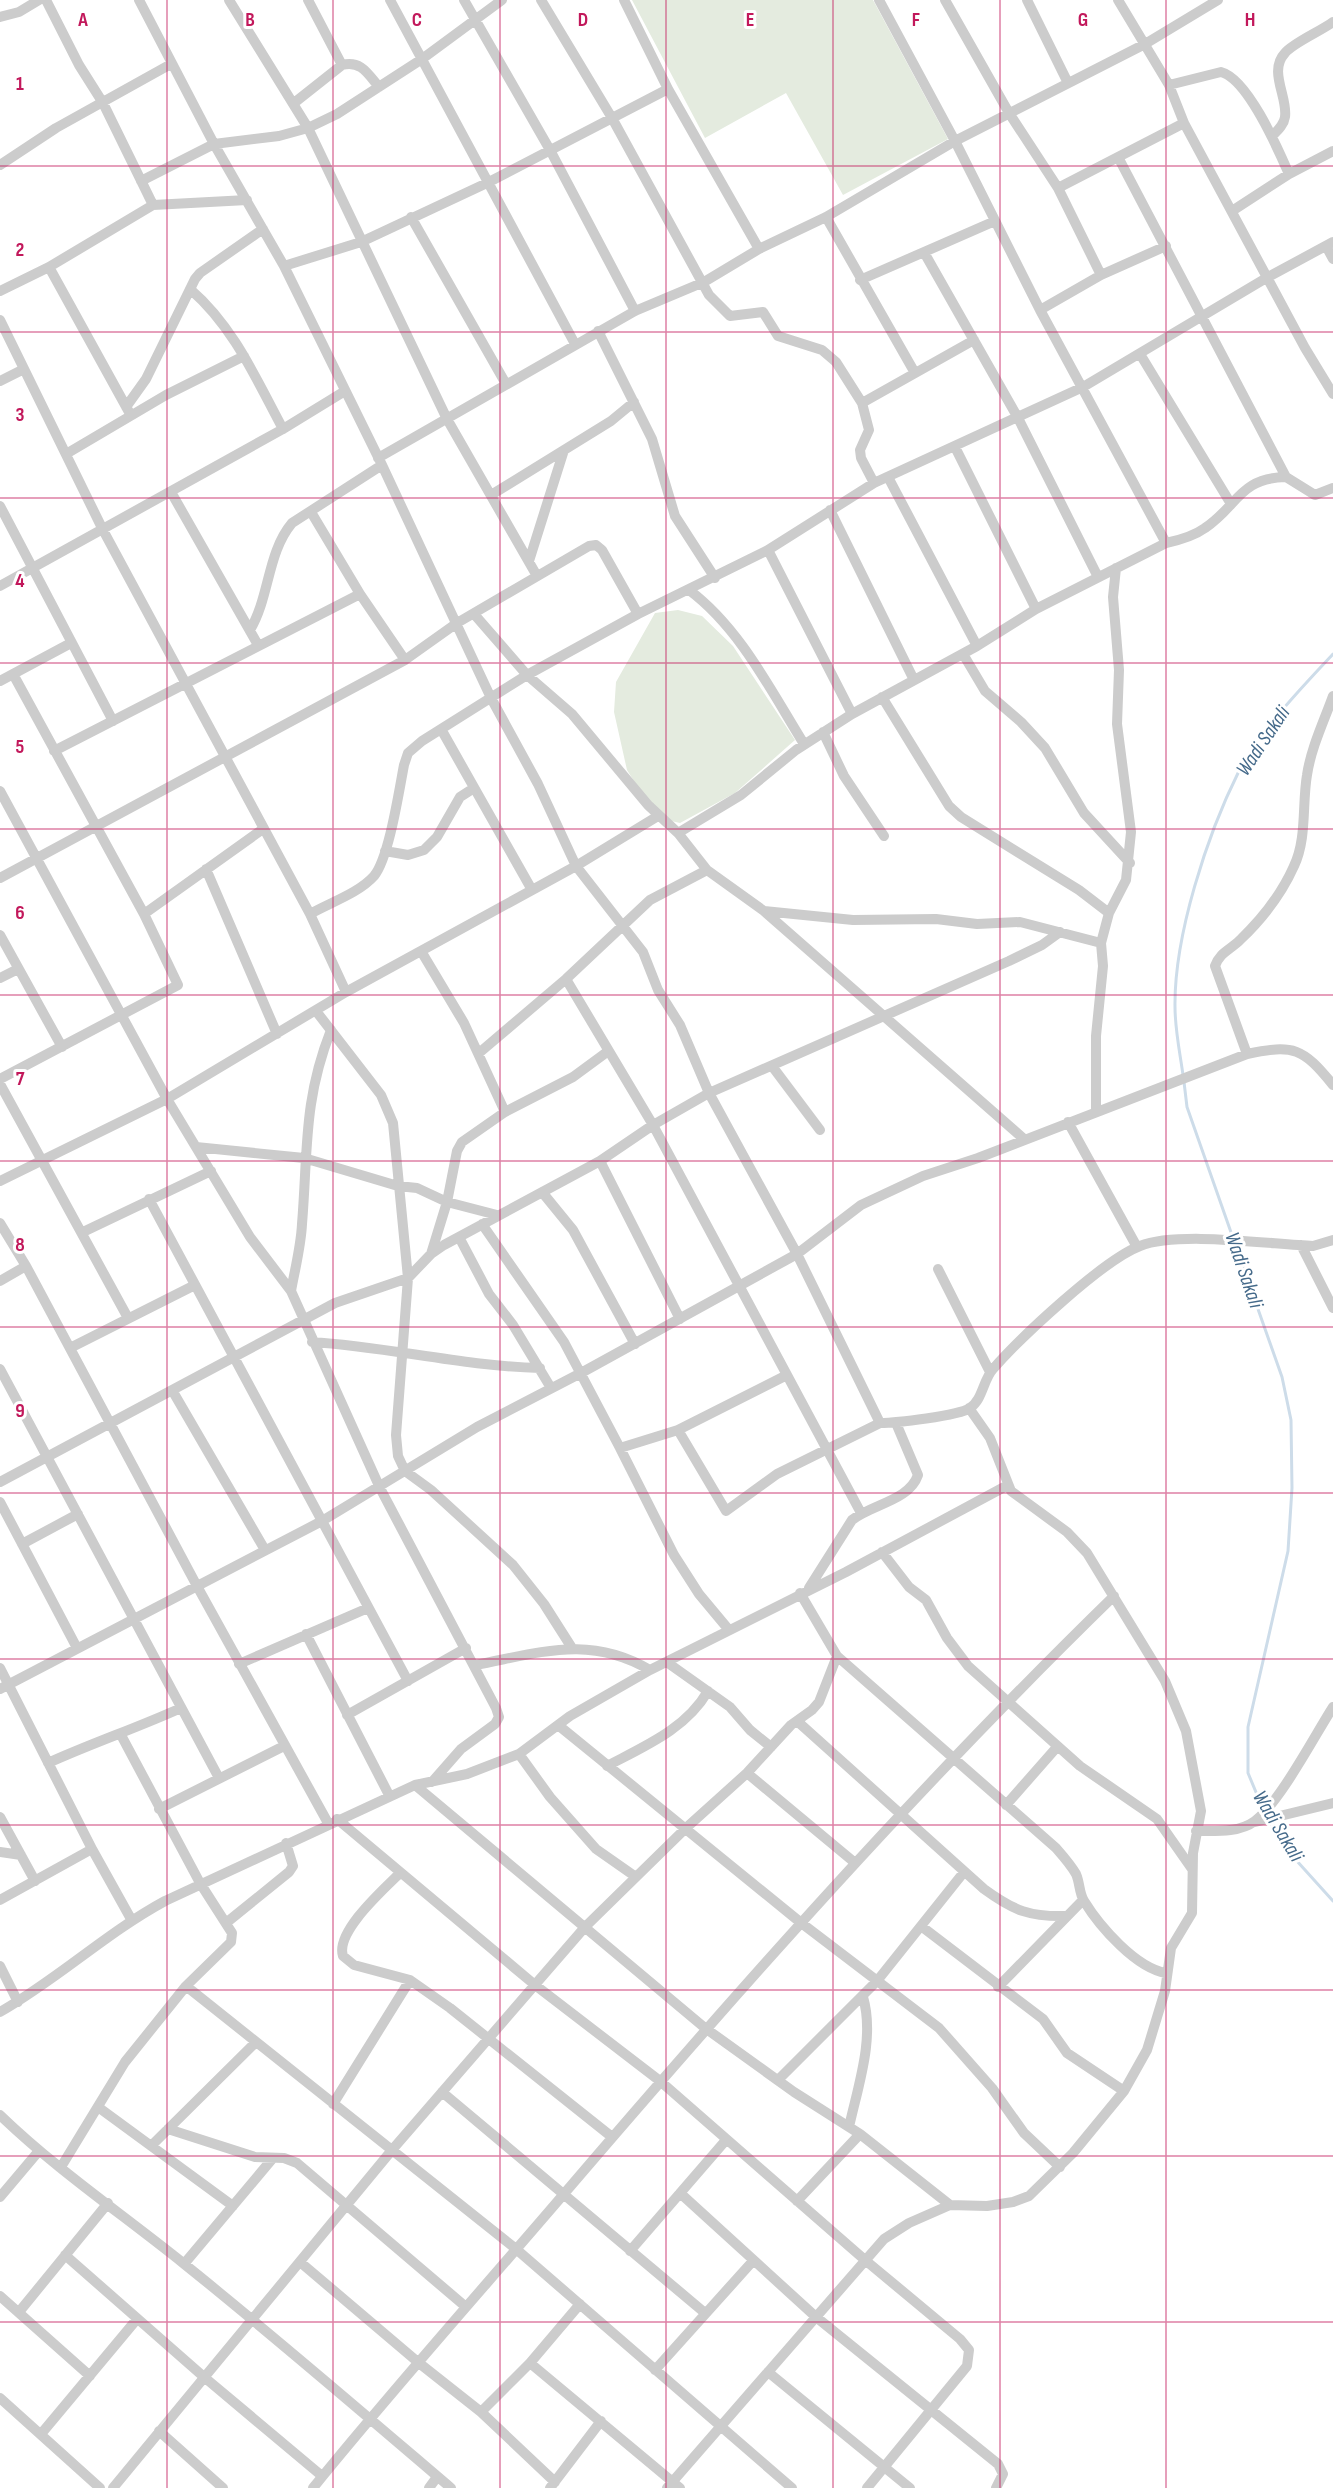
<svg xmlns="http://www.w3.org/2000/svg" width="1333" height="2488" font-family="'Sofia Sans Condensed',sans-serif">
  <style>
    .green { fill: #e4ebdf }
    .lines { fill: none; stroke-linecap: round; stroke-linejoin: round }
    .stream { stroke: #cddce9; stroke-width: 3 }
    .minor { stroke: #ccc; stroke-width: 10 }
    .grid { fill: none; stroke: #c2185b; stroke-width: 1.5; stroke-opacity: 0.55 }
    .labels { text-anchor: middle; dominant-baseline: central; stroke-width: 6; stroke-linejoin: round; paint-order: stroke }
    .water-label { font-size: 21px; font-style: italic; fill: #456a8a; stroke: #fff }
    .grid-label { font-size: 20px; text-anchor: middle; font-weight: bold; fill: #c2185b; stroke: #fff; stroke-width: 6; stroke-linejoin: round; paint-order: stroke }
  </style>
  <rect width="100%" height="100%" fill="#fff"/>
  <!-- green -->
  <path class="green" d="M632 0H873L948 139 843 195 786 93 705 138Z
    M678 610 702 616 733 646 795 740 735 793 680 823 667 820 639 789 627 770 614 712 616 682 655 613Z"/>
  <g class="lines">
    <!-- stream -->
    <path class="stream" d="M1183 1075C1180 1053 1175 1030 1175 1007 1174 936 1207 835 1239 771 1260 731 1302 687 1333 654
      M1184 1082 1187 1107 1233 1238
      M1235 1244 1282 1377 1291 1420 1292 1488 1288 1551 1248 1727V1773L1263 1809
      M1270 1820 1296 1860 1333 1901"/>
    <!-- minor -->
    <path class="minor" d="M46 0 79 65 103 103 153 205 247 200
      M139 0 214 144 284 266 382 465 491 698 538 784 576 866 643 952 658 990 680 1025 709 1093 797 1254 861 1205 923 1176 978 1158 1247 1054C1294 1044 1303 1048 1333 1085
      M229 0 308 128 447 419 537 576
      M308 0 342 65
      M390 0 575 344
      M464 0 550 150 635 311
      M541 0 612 118 709 295 730 316 763 312 778 336 822 350 836 362 862 403 869 430 860 450 861 458 874 483
      M624 0 668 89 759 249
      M879 0 955 141 1040 310 1166 543
      M945 0 1009 113 1058 188 1101 275
      M1027 0 1068 83
      M1118 0 1169 85 1184 123 1305 348 1333 394
      M0 17 19 12 39 0
      M1169 85 1221 72C1248 79 1278 149 1289 174
      M294 103 342 65C361 60 368 74 379 87
      M1272 136C1277 131 1284 125 1285 117 1288 97 1268 71 1285 53 1293 43 1321 31 1333 22
      M1118 157 1286 477 1315 495 1333 488
      M0 165 56 128 171 64
      M141 181 214 144 279 136 308 128 337 114 422 59 502 0
      M1058 188 1184 123
      M1232 211 1289 174 1333 151
      M411 217 506 384
      M826 217 915 373
      M1326 246 1333 259
      M925 254 1018 418 1098 577
      M284 266 361 242 487 183 668 89
      M49 267 129 412
      M860 280 995 221
      M190 289C234 327 256 379 283 429
      M0 291 49 267 153 205
      M1040 310 1101 275 1166 246
      M0 320 103 530 310 914 346 992
      M598 331 652 439 675 516 715 578
      M1140 354 1231 504
      M0 381 24 369
      M862 403 974 340
      M126 407 146 379 195 279 200 273 263 229
      M955 447 1036 609
      M66 454 166 395 244 356
      M378 458 635 311 704 282 759 249 826 217 955 141 1145 44 1218 0
      M888 477 977 646
      M171 492 258 645
      M491 495 611 421 634 402
      M0 506 113 721
      M830 510 914 680
      M311 512 360 594 405 660
      M768 550 852 714
      M529 561 564 450
      M0 586 283 429 345 391
      M689 590C740 628 771 691 804 744
      M474 614 527 675 572 714 648 805 678 833 707 870 764 911 1024 1139
      M250 630C270 596 267 553 292 523L382 465
      M963 654 985 691 1021 722 1045 748 1084 813 1130 863
      M0 681 71 643
      M882 697 949 806 961 817 1079 890 1109 913
      M441 729 532 890
      M823 732 844 776 884 836
      M54 751 360 594
      M0 791 167 1099 250 1237 291 1291 380 1488 496 1708 499 1717 495 1724 461 1749 432 1782
      M678 833 741 795 796 750 852 714 977 646 1036 609 1166 543C1180 540 1194 536 1205 528 1238 506 1239 478 1286 477
      M385 851 408 855 424 850 437 837 460 797 474 788
      M206 869 277 1034
      M0 878 405 660 457 623 589 546 596 545 602 550 638 614
      M764 911 853 920 936 919 977 924 1020 922 1101 943
      M144 914 263 829
      M310 914C329 903 359 893 374 876 389 858 399 791 404 765L408 753 422 741 527 675 638 614 768 550 874 483 1083 387 1268 277 1333 242
      M0 935 62 1047
      M421 951 464 1023 505 1112
      M0 978 18 969
      M566 979 653 1125 861 1513
      M316 1011 381 1095 393 1123 408 1278 396 1435 398 1456 405 1471 431 1490 513 1565 544 1604 572 1648
      M479 1053 566 979 650 900 707 870
      M1247 1054 1215 966C1220 952 1230 950 1240 940 1261 920 1282 893 1294 866 1307 839 1302 804 1307 775 1311 748 1324 721 1333 696
      M772 1066 820 1130
      M0 1079 178 985 144 914 13 674
      M0 1084 128 1318
      M1096 1111V1036L1103 966 1101 943 1109 913 1126 880 1131 832 1117 724 1119 670 1113 597 1116 568
      M1068 1122 1137 1247
      M196 1147 304 1158 398 1186 417 1188 447 1202 497 1215
      M0 1181 167 1099 346 992 576 866 658 816
      M542 1192 573 1230 635 1344
      M149 1199 408 1681
      M0 1223 26 1266 197 1586 328 1823
      M482 1224 564 1342 620 1448 678 1430 787 1375
      M83 1232 211 1171
      M459 1237 489 1294 513 1325 551 1388
      M1301 1245 1333 1308
      M431 1254 447 1202 457 1151 462 1142 505 1112 573 1077 607 1052
      M938 1269 990 1372
      M0 1281 26 1266
      M291 1291C295 1269 301 1246 302 1224 308 1151 303 1101 331 1030
      M680 1319 600 1161 653 1125 709 1093 1009 961 1042 945 1060 932
      M312 1342C389 1347 463 1366 540 1368
      M70 1348 195 1285
      M0 1369 219 1778
      M172 1390 265 1550
      M678 1430 726 1511 777 1474 880 1423
      M620 1448 674 1555 699 1594 729 1630
      M0 1482 335 1303 408 1278 431 1254 444 1245 600 1161
      M0 1502 77 1648
      M22 1544 78 1514
      M882 1552 909 1587 926 1600 947 1638 968 1666 1080 1766 1157 1819 1192 1869
      M809 1588 852 1520C872 1504 909 1501 918 1475L896 1423
      M800 1593 837 1656 1056 1848C1063 1856 1071 1865 1076 1874 1080 1883 1079 1893 1084 1901 1100 1927 1136 1968 1166 1973
      M306 1634 389 1795
      M668 1663 730 1707 750 1730 771 1747
      M239 1664 368 1608
      M475 1665C540 1653 589 1634 650 1670
      M0 1668 92 1849 131 1919
      M0 1689 322 1521 477 1427 581 1373 797 1254 880 1423C895 1423 958 1416 970 1408 983 1399 983 1380 993 1369 1020 1338 1103 1260 1140 1246 1178 1231 1268 1244 1313 1246L1333 1240
      M347 1715 466 1648
      M797 1721 984 1889C1014 1911 1030 1917 1067 1916
      M558 1725 800 1922 939 2028 992 2088 1024 2133 1060 2167
      M519 1754 550 1797 596 1849 636 1877
      M48 1763C92 1743 137 1728 181 1708
      M607 1766C645 1746 686 1729 708 1691
      M747 1773 854 1862
      M415 1785 705 2028 794 2092 860 2134 950 2205
      M1006 1805 1057 1747
      M159 1809 284 1746
      M0 1817 35 1881
      M337 1819 535 1985 660 2081 865 2260 960 2339 969 2350 967 2366 867 2488
      M1255 1822 1333 1803
      M1196 1831C1215 1831 1239 1833 1255 1821 1280 1802 1315 1735 1333 1707
      M0 1852 21 1855
      M400 1873C384 1889 335 1932 343 1956L354 1965 410 1980 450 2008 612 2137
      M0 1900 92 1849
      M226 1923 289 1872 293 1866 286 1843
      M921 1926 1043 2019 1067 2053 1124 2091
      M0 1966 18 2002
      M186 1986 516 2249 792 2488
      M998 1987 1083 1900
      M0 2012C58 1979 106 1933 165 1901L415 1785 467 1774 519 1754 570 1716 650 1670 846 1572 1008 1485
      M778 2080 877 1981 964 1872
      M442 2092 705 2313
      M333 2104 410 1980
      M98 2107 233 2206
      M0 2115C56 2169 122 2214 183 2263 274 2336 362 2412 451 2488
      M849 2127C858 2086 875 2038 863 1997
      M168 2129 255 2157 284 2158 297 2163 466 2307
      M151 2146 256 2042
      M61 2167 125 2062 186 1986 231 1942 232 1933 200 1883 121 1735
      M680 2193 816 2317 998 2464 1003 2474 996 2488
      M0 2197 38 2152
      M797 2201 860 2134
      M630 2251 726 2140
      M65 2255 204 2377 322 2476
      M300 2262 419 2363 481 2412 555 2482
      M184 2264 273 2158
      M0 2296 90 2376
      M19 2312 108 2203
      M530 2363 680 2488
      M655 2370 752 2262
      M768 2372 910 2488
      M0 2398 100 2488
      M481 2412 530 2363 580 2304
      M159 2431 223 2488
      M41 2434 137 2319
      M113 2488 392 2150 585 1927 686 1828 747 1773 791 1725 812 1710 819 1702 837 1656
      M313 2488C394 2388 480 2292 563 2195 740 1988 919 1786 1114 1596
      M429 2488 437 2477
      M550 2488 601 2421
      M667 2488 884 2239 909 2223 950 2205 987 2206 1013 2202 1029 2196 1073 2153 1124 2091 1147 2050 1165 1991 1171 1948 1192 1913 1193 1853 1201 1811 1186 1731 1165 1681 1087 1553 1067 1532 1011 1491 990 1438 969 1408"/>
  </g>
  <!-- grid -->
  <path class="grid" d="M167 0V2488M333 0V2488M500 0V2488M666 0V2488M833 0V2488M1000 0V2488M1166 0V2488M0 166H1333M0 332H1333M0 498H1333M0 663H1333M0 829H1333M0 995H1333M0 1161H1333M0 1327H1333M0 1493H1333M0 1659H1333M0 1825H1333M0 1990H1333M0 2156H1333M0 2322H1333"/>
  <g class="labels">
    <!-- water labels -->
    <g class="water-label">
      <text transform="translate(1263 741) rotate(-56)">Wadi Sakali</text>
      <text transform="translate(1244 1270) rotate(71)">Wadi Sakali</text>
      <text transform="translate(1278 1826) rotate(59)">Wadi Sakali</text>
    </g>
  </g>
  <g class="grid-label">
    <text x="83" y="26">A</text>
    <text x="250" y="26">B</text>
    <text x="417" y="26">C</text>
    <text x="583" y="26">D</text>
    <text x="750" y="26">E</text>
    <text x="916" y="26">F</text>
    <text x="1083" y="26">G</text>
    <text x="1250" y="26">H</text>
    <text x="20" y="90">1</text>
    <text x="20" y="256">2</text>
    <text x="20" y="421">3</text>
    <text x="20" y="587">4</text>
    <text x="20" y="753">5</text>
    <text x="20" y="919">6</text>
    <text x="20" y="1085">7</text>
    <text x="20" y="1251">8</text>
    <text x="20" y="1417">9</text>
  </g>
</svg>
